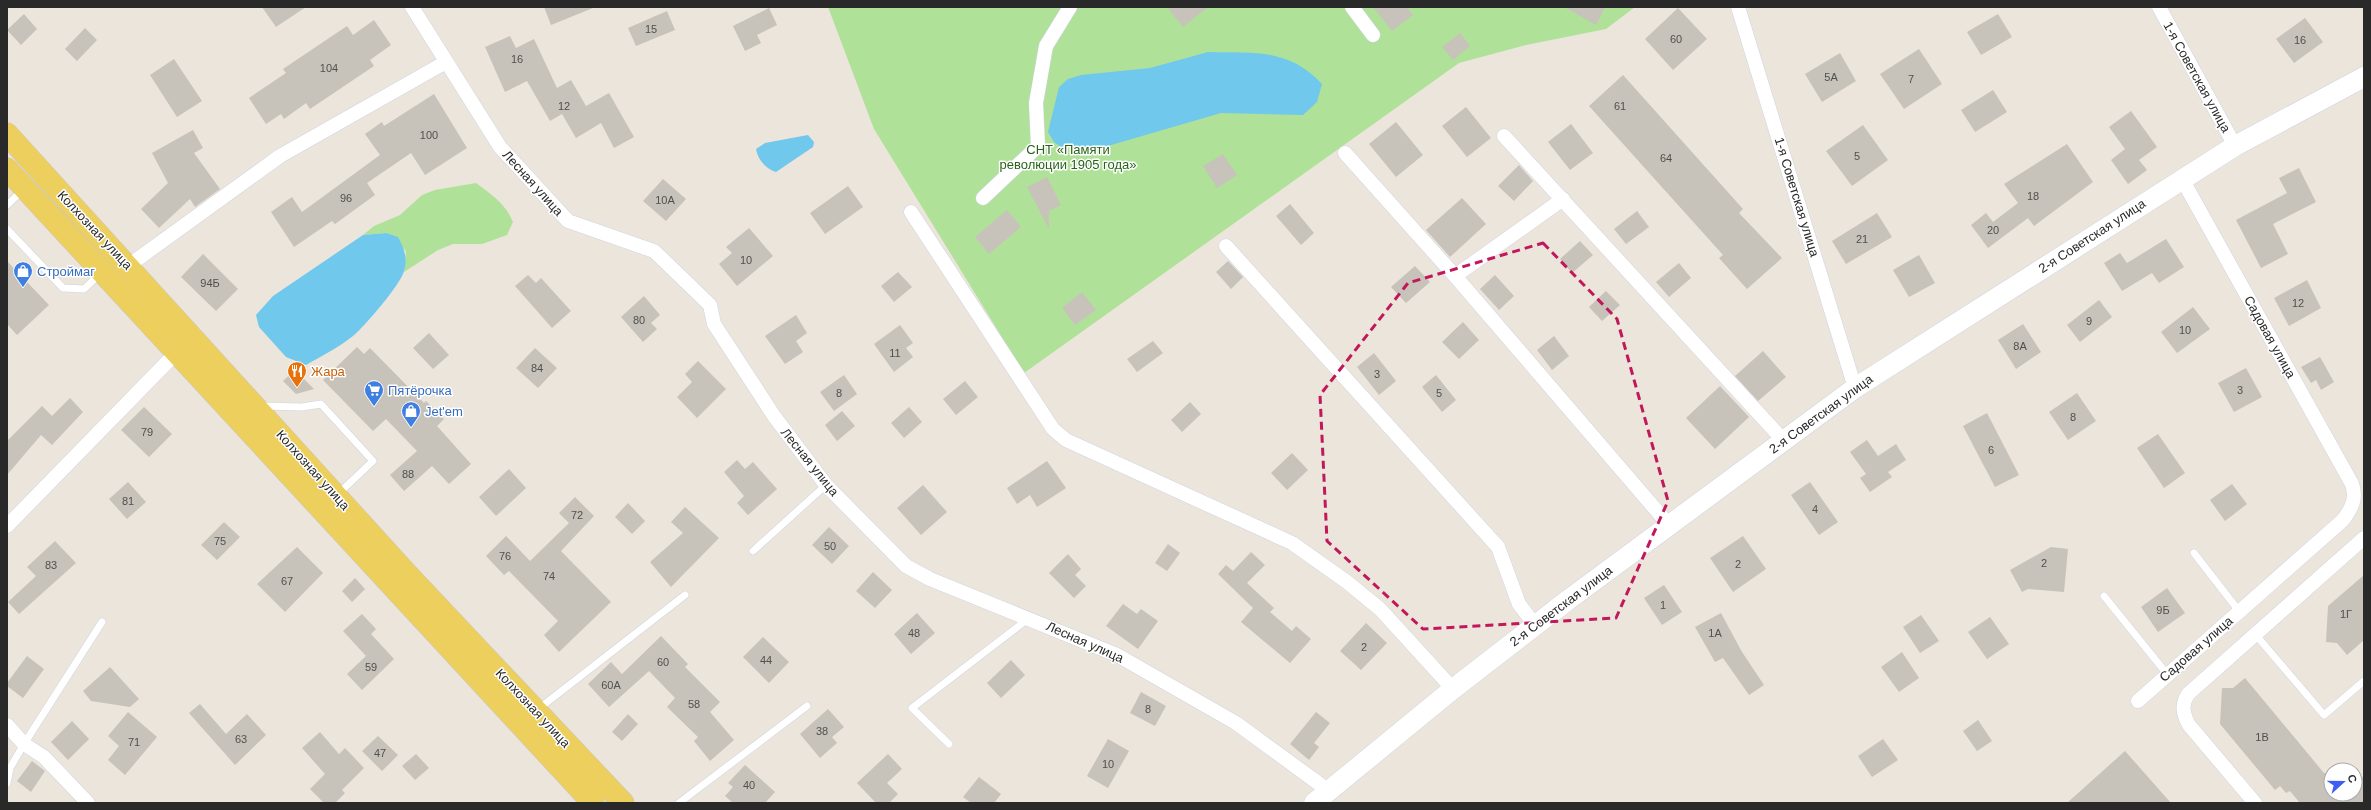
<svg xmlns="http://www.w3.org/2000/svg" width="2371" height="810" font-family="Helvetica,sans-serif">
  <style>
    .green { fill: #b0e199 }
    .water { fill: #70c8ec }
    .building { fill: #c7c3ba }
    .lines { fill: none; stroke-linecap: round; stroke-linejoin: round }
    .lane-casing { stroke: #d1d4e2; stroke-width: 8 }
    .street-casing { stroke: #d1d4e2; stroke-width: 15 }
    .secondary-casing { stroke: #d1d4e2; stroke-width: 21 }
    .primary-casing { stroke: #c7c7c7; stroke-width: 23 }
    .lane { stroke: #fff; stroke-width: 7 }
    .street { stroke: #fff; stroke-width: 14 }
    .secondary { stroke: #fff; stroke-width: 20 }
    .primary { stroke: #edcf5e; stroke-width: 22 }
    .marked { fill: none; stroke: #c2185b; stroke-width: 3; stroke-dasharray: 8 5; stroke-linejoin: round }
    .labels { text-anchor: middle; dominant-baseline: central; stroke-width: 3; stroke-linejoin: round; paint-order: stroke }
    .number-label { font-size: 11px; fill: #50504d }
    .street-label { font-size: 13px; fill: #292929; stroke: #fff }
    .park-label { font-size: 13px; fill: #29641b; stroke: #fff }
    .shop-label { font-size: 13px; fill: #366cbe; stroke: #fff; text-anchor: start }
    .food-label { font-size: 13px; fill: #c56008; stroke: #fff; text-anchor: start }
  </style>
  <rect width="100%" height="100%" fill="#ebe5db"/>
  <!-- green -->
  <path class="green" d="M828 7H1635L1606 29 1526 45 1459 63 1024 373 874 129Z
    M476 183C492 195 505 203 513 222L507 235 482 244H453L438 250 404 272 406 251 386 233 363 235 374 226 400 215 422 195 435 190Z"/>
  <!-- water -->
  <path class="water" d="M1208 52C1253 53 1289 48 1322 84L1317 102 1303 115 1221 113 1094 150 1061 147 1054 142 1048 132 1059 87 1068 79 1081 75 1150 68Z
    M808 135 814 142 813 147 776 172C766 169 758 160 756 149L765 143Z
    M386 233 398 237C404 248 408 258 404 271 401 284 364 327 353 336 339 347 322 356 306 365L286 357 259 327 256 315 273 296 363 235Z"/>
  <!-- building -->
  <path class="building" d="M262 7H306L276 27Z
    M544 7H593V8L551 25Z
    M1167 7H1208L1183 27Z
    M1373 7H1407L1413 15 1392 31Z
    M1564 7H1605L1596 25Z
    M769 8 777 25 757 35 761 43 745 51 733 26Z
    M1678 8 1707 39 1673 70 1645 39Z
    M667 11 675 30 636 46 628 28Z
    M24 14 37 29 21 45 7 30Z
    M1998 14 2012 37 1981 55 1967 32Z
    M2305 18 2323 42 2294 63 2276 39Z
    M374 20 391 45 370 60 374 66 310 109 306 103 284 119 281 114 266 124 249 98 286 73 283 69 347 26 353 35Z
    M85 28 97 40 77 61 65 49Z
    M1460 33 1470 46 1453 60 1442 47Z
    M510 36 516 48 534 39 557 88 571 80 586 106 609 93 634 137 614 148 601 123 576 138 562 114 550 121 527 81 505 92 485 47Z
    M1919 49 1942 84 1904 109 1880 74Z
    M1840 53 1856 81 1822 102 1805 74Z
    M174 59 202 101 177 117 150 75Z
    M1623 75 1743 209 1739 213 1782 258 1747 289 1719 258 1723 255 1589 106Z
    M1993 90 2007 112 1975 132 1961 110Z
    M434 94 467 148 425 175 411 153 367 183 375 195 335 224 332 221 294 247 271 212 292 197 302 212 380 155 365 134 382 122 384 126Z
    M1466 107 1491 138 1467 157 1442 126Z
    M2131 111 2157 147 2139 160 2147 170 2128 184 2111 160 2125 149 2109 127Z
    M1396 122 1423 155 1396 177 1369 144Z
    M1571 124 1593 153 1570 170 1548 142Z
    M1863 125 1888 160 1852 186 1826 151Z
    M193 130 203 148 194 153 220 189 195 207 190 199 159 228 141 209 168 183 152 153Z
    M2067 144 2093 182 2034 226 2028 218 1988 248 1971 225 1986 213 1993 222 2018 203 2004 184Z
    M1223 154 1237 175 1217 188 1203 166Z
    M1519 165 1533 181 1514 201 1498 186Z
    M2299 168 2316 202 2273 224 2288 254 2261 268 2236 220 2287 193 2279 178Z
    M1047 177 1061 205 1049 211V229L1027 187Z
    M663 179 686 199 666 221 643 201Z
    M848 186 863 207 825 234 810 213Z
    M1462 198 1486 224 1450 257 1426 230Z
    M1290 204 1314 233 1301 245 1276 216Z
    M1007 210 1021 227 989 254 975 237Z
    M1637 211 1649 227 1626 244 1614 229Z
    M1877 213 1892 237 1846 264 1832 241Z
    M749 228 773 256 737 286 719 264 732 253 726 247Z
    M2166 239 2184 267 2159 283 2152 273 2122 291 2104 263 2120 253 2127 263Z
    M1580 241 1593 255 1572 273 1560 259Z
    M203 254 238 289 216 311 181 277Z
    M1919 255 1935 283 1909 297 1893 270Z
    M7 261 49 305 17 335 7 324Z
    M1228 261 1243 277 1231 289 1216 272Z
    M1679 263 1691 278 1669 297 1656 282Z
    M1415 266 1430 282 1406 303 1391 287Z
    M898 272 912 287 894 302 881 286Z
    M528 275 536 283 541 278 571 311 552 328 515 286Z
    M1495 275 1514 296 1499 310 1480 289Z
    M2307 280 2321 308 2289 326 2274 298Z
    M1606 291 1620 305 1602 321 1589 307Z
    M1082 292 1096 310 1075 325 1062 308Z
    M644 296 660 315 651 323 657 329 643 342 621 317Z
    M2099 300 2112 317 2080 342 2067 325Z
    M2193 307 2210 329 2177 353 2161 332Z
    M796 315 807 333 796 341 803 352 785 364 765 336Z
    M1463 322 1479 340 1459 359 1442 342Z
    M2023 324 2041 352 2016 369 1998 340Z
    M900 325 913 343 906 348 913 357 894 372 874 344Z
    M429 333 449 355 433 369 413 348Z
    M1554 336 1569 356 1552 370 1537 350Z
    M1153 341 1163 353 1137 372 1127 359Z
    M357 347 364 354 370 348 424 403 426 401 444 419 437 426 471 464 449 484 432 466 404 491 390 475 417 451 386 419 373 431 323 380Z
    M535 348 557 368 538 388 516 368Z
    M1763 351 1786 377 1758 401 1735 376Z
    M1374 353 1396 381 1379 395 1357 367Z
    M2320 357 2334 382 2321 390 2316 380 2311 383 2301 367Z
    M698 361 726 389 697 418 677 397 692 382 685 374Z
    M2246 368 2262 397 2234 412 2218 383Z
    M295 370 314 389 296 394 283 381Z
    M844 375 857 394 834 411 820 392Z
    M1436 375 1456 400 1442 412 1422 387Z
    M965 381 978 397 956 415 943 399Z
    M1720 386 1749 417 1715 449 1686 418Z
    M2077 393 2096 421 2068 440 2049 412Z
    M70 398 83 412 52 445 41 435 7 475V441L42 406 52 416Z
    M1190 402 1201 414 1182 432 1171 420Z
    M144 407 172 434 149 457 121 430Z
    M909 407 922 422 904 438 891 423Z
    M842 411 855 426 837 441 825 425Z
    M1987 413 2019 475 1995 487 1963 426Z
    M2158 434 2185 473 2164 488 2137 448Z
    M1867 440 1878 456 1896 444 1906 460 1888 472 1892 477 1870 492 1860 478 1866 474 1850 452Z
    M1292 453 1308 470 1287 490 1271 473Z
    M737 460 745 469 753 462 777 489 748 515 737 503 744 496 724 472Z
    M1047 461 1066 488 1037 507 1030 495 1017 504 1007 488Z
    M509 469 526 488 496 516 479 497Z
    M128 482 146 502 127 519 109 499Z
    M1810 482 1838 522 1819 535 1791 495Z
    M2232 484 2247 504 2225 521 2210 500Z
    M923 485 947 512 921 535 897 508Z
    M575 497 594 516 561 551 611 602 559 652 544 635 558 621 509 571 504 575 486 556 506 536 530 561 569 523 559 513Z
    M628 503 645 521 632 534 615 517Z
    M685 507 719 538 671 587 650 562 683 533 671 522Z
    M224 522 240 537 217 560 201 545Z
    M829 527 849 546 832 564 812 545Z
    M1743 536 1766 569 1733 592 1710 558Z
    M55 541 76 563 19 614 8 602 36 576 27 567Z
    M1168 544 1180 553 1167 571 1155 563Z
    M297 547 323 573 285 612 257 584Z
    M2051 547 2068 549 2064 592 2028 589 2022 592 2010 570Z
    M1251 552 1265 565 1247 583 1274 608 1270 612 1292 631 1296 626 1311 639 1290 663 1241 622 1253 608 1218 574 1226 565 1233 571Z
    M1068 554 1081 569 1075 575 1086 586 1074 598 1049 573Z
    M873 572 892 590 875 608 856 591Z
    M2364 575V640L2347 655 2337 643 2326 642 2328 606Z
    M355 578 365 589 352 602 342 591Z
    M1664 585 1682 612 1662 625 1644 598Z
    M2167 588 2185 613 2158 632 2141 607Z
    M1123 604 1137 614 1141 609 1158 621 1138 649 1106 626Z
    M917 613 935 633 911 654 894 634Z
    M1721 613 1742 652 1764 685 1749 695 1723 658 1715 662 1695 627Z
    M362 614 376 629 371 634 394 659 362 690 347 674 366 656 343 631Z
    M1921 615 1939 641 1920 653 1903 627Z
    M1990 617 2009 644 1987 659 1968 632Z
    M1366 623 1387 643 1361 670 1340 651Z
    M661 636 688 664 685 667 720 702 710 712 734 740 710 761 694 741 698 737 667 707 675 698 649 671 609 707 588 684 611 662 622 674Z
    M763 637 789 662 769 683 743 657Z
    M1902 652 1919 678 1899 692 1881 667Z
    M27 656 44 669 23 698 7 686V683Z
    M1011 660 1025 675 1001 698 987 683Z
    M110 667 139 699 130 707 91 701 83 691Z
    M2245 678 2324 773 2331 774V794H2355V776L2364 777V803H2300L2290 791 2286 793 2280 786 2275 790 2220 724 2222 688H2233Z
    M1141 692 1166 706 1155 726 1130 713Z
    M200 704 226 734 247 714 266 735 235 765 189 713Z
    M828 709 844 727 832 737 837 743 820 758 800 734Z
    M128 712 157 737 125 775 108 760 119 746 108 736Z
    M1316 712 1330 723 1314 743 1319 747 1309 760 1290 744Z
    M628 714 638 724 622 741 612 732Z
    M1978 720 1992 741 1977 751 1963 731Z
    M72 721 89 739 68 760 51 742Z
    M320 732 339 754 345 748 364 768 342 790 345 793 335 803H324L310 789 325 774 302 748Z
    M378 736 398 755 382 771 362 751Z
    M1108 739 1129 751 1108 788 1087 776Z
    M1883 739 1898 760 1872 777 1858 756Z
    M2125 751 2171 803H2067Z
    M416 754 429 768 415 780 402 766Z
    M888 754 902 769 887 783 898 794 889 803H876L857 783Z
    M32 761 45 771 31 792 17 781Z
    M745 765 775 792 765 803H733L725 796 733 787 728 783Z
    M979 777 1001 794 994 803H971L963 797Z"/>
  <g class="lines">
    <defs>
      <path id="lane" d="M7 205 23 190
        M7 229 63 288 84 289 101 273
        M261 406 302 407 321 404 373 461 338 494
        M753 551 826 485
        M2194 553 2239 611
        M2104 596 2167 674
        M2255 634 2324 715 2364 681
        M537 710 685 595
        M949 744 912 708 1028 619
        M7 783 10 768 24 744 102 622
        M679 803 807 706"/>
      <path id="street" d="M412 7 500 147 568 221 654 251 710 305 714 324 774 416 826 485 906 566 930 579 1117 655 1236 723 1329 791
        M1352 7 1373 35
        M1738 7 1855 388
        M2159 7 2235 146
        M1504 136 1784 441
        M1345 153 1455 276 1669 525
        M983 198 1038 146 1036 103 1046 46 1070 7
        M911 212 1053 429 1066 440 1292 543 1347 582 1380 609 1453 689
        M1226 246 1498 547 1519 604 1535 625
        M128 266 280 156 446 62
        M1455 276 1563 199
        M7 526 177 352
        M2138 701 2343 520C2352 508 2357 498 2352 484L2182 179
        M7 725 24 744 44 757 88 803
        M2255 803 2189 725C2183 714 2181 705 2188 694L2364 538"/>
      <path id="secondary" d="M1314 803 1453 689 1568 600 1855 388 2235 146 2364 77"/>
      <path id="primary" d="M7 134 407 574 623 803
        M7 169 593 803"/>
    </defs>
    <!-- lane casing -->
    <use href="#lane" class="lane-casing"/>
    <!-- street casing -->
    <use href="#street" class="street-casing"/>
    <!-- secondary casing -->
    <use href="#secondary" class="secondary-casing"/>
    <!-- primary casing -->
    <use href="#primary" class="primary-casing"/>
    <!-- lane -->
    <use href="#lane" class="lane"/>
    <!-- street -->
    <use href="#street" class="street"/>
    <!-- secondary -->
    <use href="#secondary" class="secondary"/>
    <!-- primary -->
    <use href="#primary" class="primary"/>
  </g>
  <!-- marked area -->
  <path class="marked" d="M1543 243 1617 319 1668 501 1616 618 1423 629 1327 541 1320 395 1408 283Z"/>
  <!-- icons -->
  <defs>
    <symbol id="shop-pin" viewBox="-11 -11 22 30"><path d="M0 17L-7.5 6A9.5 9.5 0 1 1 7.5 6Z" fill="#3f7fe0" stroke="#fff"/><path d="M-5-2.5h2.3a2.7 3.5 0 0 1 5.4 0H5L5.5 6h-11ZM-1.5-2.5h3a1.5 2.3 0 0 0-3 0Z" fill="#fff"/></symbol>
    <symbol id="restaurant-pin" viewBox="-11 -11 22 30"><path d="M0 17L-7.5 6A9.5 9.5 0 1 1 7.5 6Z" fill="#e8710a" stroke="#fff"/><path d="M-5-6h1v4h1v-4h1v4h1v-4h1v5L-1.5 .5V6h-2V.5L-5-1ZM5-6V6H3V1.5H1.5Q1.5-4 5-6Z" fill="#fff"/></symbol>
    <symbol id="supermarket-pin" viewBox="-11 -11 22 30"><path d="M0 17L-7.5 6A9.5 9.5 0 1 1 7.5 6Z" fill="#3f7fe0" stroke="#fff"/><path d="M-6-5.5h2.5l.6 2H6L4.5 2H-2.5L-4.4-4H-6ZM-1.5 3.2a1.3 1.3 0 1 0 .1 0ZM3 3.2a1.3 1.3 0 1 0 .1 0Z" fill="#fff"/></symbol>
  </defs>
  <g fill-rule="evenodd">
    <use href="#shop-pin" x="12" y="260" width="22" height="30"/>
    <use href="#restaurant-pin" x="286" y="360" width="22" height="30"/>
    <use href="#supermarket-pin" x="363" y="379" width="22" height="30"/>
    <use href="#shop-pin" x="400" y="400" width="22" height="30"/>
  </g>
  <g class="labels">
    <!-- number labels -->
    <g class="number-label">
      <text x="651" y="29">15</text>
      <text x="1676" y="39">60</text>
      <text x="2300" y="40">16</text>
      <text x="517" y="59">16</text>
      <text x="329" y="68">104</text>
      <text x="1831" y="77">5А</text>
      <text x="1911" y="79">7</text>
      <text x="564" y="106">12</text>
      <text x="1620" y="106">61</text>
      <text x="429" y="135">100</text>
      <text x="1857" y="156">5</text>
      <text x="1666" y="158">64</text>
      <text x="2033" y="196">18</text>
      <text x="346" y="198">96</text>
      <text x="665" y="200">10А</text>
      <text x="1993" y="230">20</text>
      <text x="1862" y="239">21</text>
      <text x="746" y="260">10</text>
      <text x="210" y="283">94Б</text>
      <text x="2298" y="303">12</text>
      <text x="639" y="320">80</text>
      <text x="2089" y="321">9</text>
      <text x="2185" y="330">10</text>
      <text x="2020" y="346">8А</text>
      <text x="895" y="353">11</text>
      <text x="537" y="368">84</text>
      <text x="1377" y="374">3</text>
      <text x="2240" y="390">3</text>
      <text x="839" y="393">8</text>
      <text x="1439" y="393">5</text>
      <text x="2073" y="417">8</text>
      <text x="147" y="432">79</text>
      <text x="1991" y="450">6</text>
      <text x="408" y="474">88</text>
      <text x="128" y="501">81</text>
      <text x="1815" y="509">4</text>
      <text x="577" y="515">72</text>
      <text x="220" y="541">75</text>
      <text x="830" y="546">50</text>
      <text x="505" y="556">76</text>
      <text x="2044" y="563">2</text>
      <text x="1738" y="564">2</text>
      <text x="51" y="565">83</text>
      <text x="549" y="576">74</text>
      <text x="287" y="581">67</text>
      <text x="1663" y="605">1</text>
      <text x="2163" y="610">9Б</text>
      <text x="2346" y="614">1Г</text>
      <text x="914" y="633">48</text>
      <text x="1715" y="633">1А</text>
      <text x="1364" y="647">2</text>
      <text x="766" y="660">44</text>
      <text x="663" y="662">60</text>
      <text x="371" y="667">59</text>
      <text x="611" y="685">60А</text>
      <text x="694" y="704">58</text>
      <text x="1148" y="709">8</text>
      <text x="822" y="731">38</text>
      <text x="2262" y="737">1В</text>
      <text x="241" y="739">63</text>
      <text x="134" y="742">71</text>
      <text x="380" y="753">47</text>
      <text x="1108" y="764">10</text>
      <text x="749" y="785">40</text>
    </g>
    <!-- street labels -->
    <g class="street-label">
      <text transform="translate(2197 77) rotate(61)">1-я Советская улица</text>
      <text transform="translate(533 183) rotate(48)">Лесная улица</text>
      <text transform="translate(1797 197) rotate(73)">1-я Советская улица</text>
      <text transform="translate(95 230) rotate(47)">Колхозная улица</text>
      <text transform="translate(2092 236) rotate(-33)">2-я Советская улица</text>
      <text transform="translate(2270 337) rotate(61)">Садовая улица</text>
      <text transform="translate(1821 414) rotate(-36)">2-я Советская улица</text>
      <text transform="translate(810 462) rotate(51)">Лесная улица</text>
      <text transform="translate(313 470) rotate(48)">Колхозная улица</text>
      <text transform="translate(1561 606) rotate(-37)">2-я Советская улица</text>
      <text transform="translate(1085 642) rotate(24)">Лесная улица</text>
      <text transform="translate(2196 649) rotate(-41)">Садовая улица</text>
      <text transform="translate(533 708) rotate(47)">Колхозная улица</text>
    </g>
    <!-- park labels -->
    <g class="park-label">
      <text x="1068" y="149">СНТ «Памяти<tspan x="1068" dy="15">революции 1905 года»</tspan></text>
    </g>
    <!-- shop labels -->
    <g class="shop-label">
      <text x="37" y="271">Строймаг</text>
      <text x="388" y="390">Пятёрочка</text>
      <text x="425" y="411">Jet'em</text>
    </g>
    <!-- food labels -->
    <g class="food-label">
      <text x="311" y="371">Жара</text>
    </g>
  </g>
  <!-- border -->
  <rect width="2371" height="810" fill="none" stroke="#292929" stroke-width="16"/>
  <!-- north arrow -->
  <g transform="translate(2343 782) rotate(69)"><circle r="19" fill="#ffffff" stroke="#a9a9a9"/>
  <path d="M0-3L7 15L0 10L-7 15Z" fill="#3e5cf6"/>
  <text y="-6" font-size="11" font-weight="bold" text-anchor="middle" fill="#292929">С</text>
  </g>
</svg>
